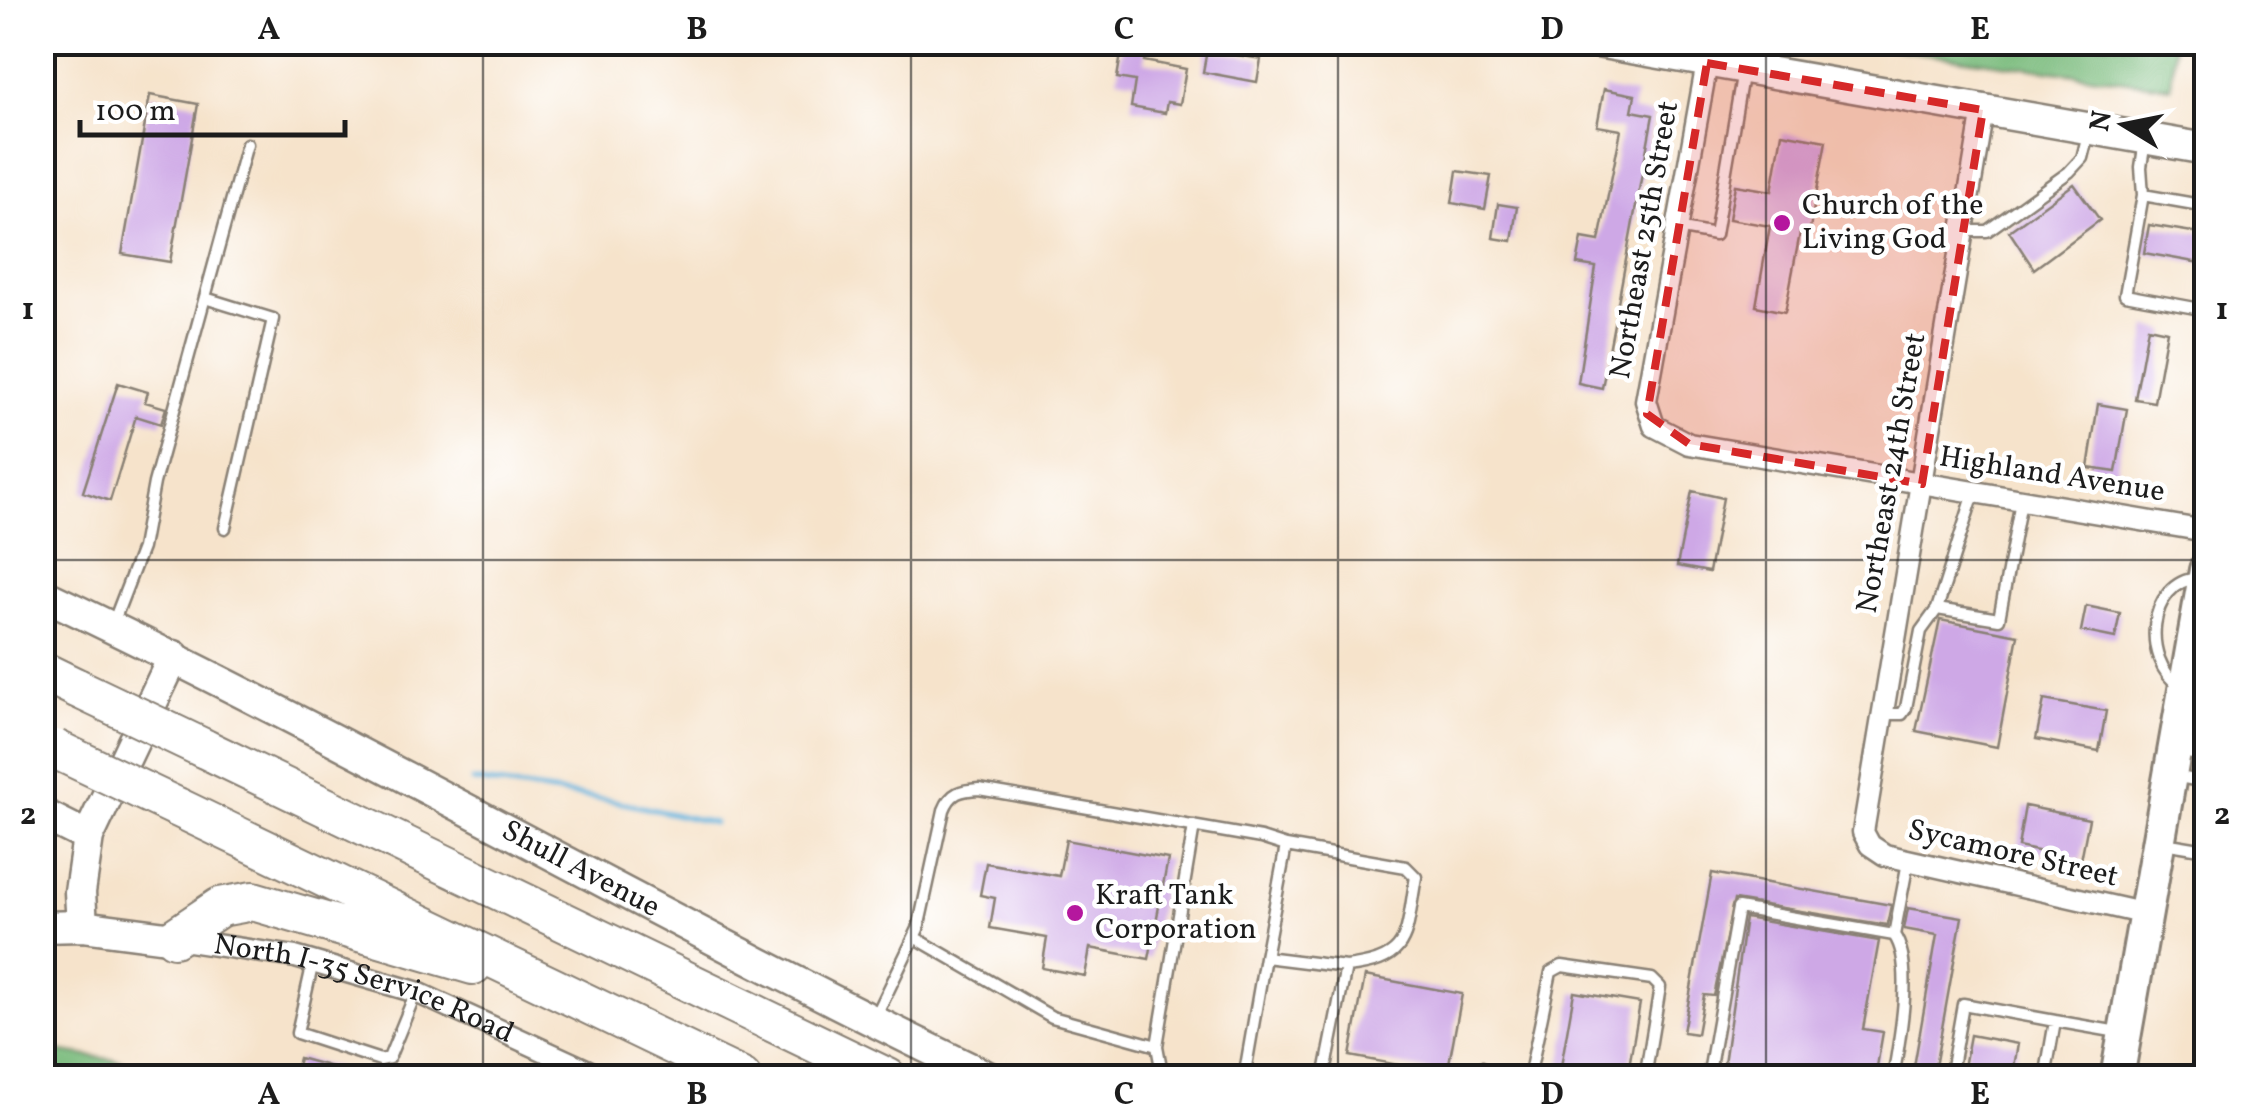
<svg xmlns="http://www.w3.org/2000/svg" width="2249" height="1120" font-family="Vollkorn,serif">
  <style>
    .forest { fill: #7bbc7e; stroke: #4c6c4d; stroke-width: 2.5 }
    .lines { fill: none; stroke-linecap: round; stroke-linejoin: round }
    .stream { stroke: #5eb0d9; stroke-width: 5 }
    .building { fill: #cea8e6 }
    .lane-casing { stroke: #898074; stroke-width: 15 }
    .street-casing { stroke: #898074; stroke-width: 25 }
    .secondary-casing { stroke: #898074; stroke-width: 35 }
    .primary-casing { stroke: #898074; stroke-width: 38 }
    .highway-casing { stroke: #898074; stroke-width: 42 }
    .lane { stroke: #fff; stroke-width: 10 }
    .street { stroke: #fff; stroke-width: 20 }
    .secondary { stroke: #fff; stroke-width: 30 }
    .primary { stroke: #fff; stroke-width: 32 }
    .highway { stroke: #fff; stroke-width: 38 }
    .highway-bridge-casing { stroke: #898074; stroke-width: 42; stroke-linecap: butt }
    .highway-bridge { stroke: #fff; stroke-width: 38 }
    .marked { fill: #d62828; fill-opacity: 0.2; stroke: #d62828; stroke-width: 8; stroke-dasharray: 20 12; stroke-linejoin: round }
    .grid { fill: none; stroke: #1c1c1c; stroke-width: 2.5; stroke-opacity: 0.55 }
    .poi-dot { fill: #b5179e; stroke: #fff; stroke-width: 4 }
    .labels { text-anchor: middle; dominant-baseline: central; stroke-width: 9; stroke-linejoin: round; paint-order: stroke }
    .poi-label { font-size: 30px; fill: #1c1c1c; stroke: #fff; text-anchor: start }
    .street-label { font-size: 30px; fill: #1c1c1c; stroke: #fff }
    .neatline { fill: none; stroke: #1c1c1c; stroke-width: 4 }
    .grid-label { font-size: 32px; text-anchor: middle; font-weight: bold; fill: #1c1c1c }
  </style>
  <rect width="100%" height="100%" fill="#fff"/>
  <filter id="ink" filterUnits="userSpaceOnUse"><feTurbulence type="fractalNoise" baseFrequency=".01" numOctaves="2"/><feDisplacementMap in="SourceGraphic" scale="20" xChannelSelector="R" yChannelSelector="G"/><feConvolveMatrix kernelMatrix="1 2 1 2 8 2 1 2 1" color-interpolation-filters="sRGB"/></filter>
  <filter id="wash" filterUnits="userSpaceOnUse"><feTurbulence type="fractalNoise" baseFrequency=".0048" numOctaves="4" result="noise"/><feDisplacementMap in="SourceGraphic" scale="40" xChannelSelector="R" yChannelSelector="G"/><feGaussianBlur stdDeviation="2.25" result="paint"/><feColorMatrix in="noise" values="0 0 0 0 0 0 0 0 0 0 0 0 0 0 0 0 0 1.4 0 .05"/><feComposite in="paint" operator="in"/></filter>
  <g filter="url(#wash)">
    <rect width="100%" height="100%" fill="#f6e3cb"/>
    <!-- forest -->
    <path class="forest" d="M1849 43H2174L2171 87Z
      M43 1049 121 1061 160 1077H43Z"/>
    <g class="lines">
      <!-- stream -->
      <path class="stream" d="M473 781 610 800 714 823"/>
    </g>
    <g id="blocks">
      <!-- building -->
      <path class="building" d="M1123 42H1147L1144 61 1186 69 1180 104 1167 102 1165 113 1131 107 1135 81 1117 78Z
        M1207 50 1261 59 1257 82 1203 72Z
        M1604 89 1635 95 1632 111 1653 115 1602 388 1578 383 1596 267 1577 264 1582 238 1599 241 1621 130 1597 126Z
        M150 95 198 104 170 262 122 254Z
        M1782 133 1826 141 1809 234 1800 233 1785 312 1756 306 1770 226 1729 219 1735 185 1772 191Z
        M1457 171 1491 176 1485 209 1452 203Z
        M2074 184 2100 220 2034 269 2009 231Z
        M1498 204 1517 207 1512 241 1493 238Z
        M2149 225 2205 234 2200 263 2144 253Z
        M2148 327 2167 331 2154 402 2135 399Z
        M118 383 148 392 145 402 166 408 161 424 136 416 110 501 83 492Z
        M2098 404 2127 409 2116 472 2088 468Z
        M1692 491 1723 498 1709 572 1677 566Z
        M2086 606 2120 613 2115 638 2081 631Z
        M1940 620 2018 635 1997 747 1916 731Z
        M2044 700 2106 711 2099 751 2036 739Z
        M2025 806 2089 819 2081 860 2018 847Z
        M1066 840 1168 859 1149 959 1090 948 1085 976 1042 968 1047 938 990 928 995 898 980 895 986 863 1059 876Z
        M1712 873 1891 905 1887 925 1734 900 1714 996 1704 995 1697 1034 1683 1032Z
        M1908 908 1962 917 1933 1078H1912L1937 935 1904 929Z
        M1745 918 1879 941 1863 1029 1883 1032 1875 1078H1722Z
        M1365 976 1462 994 1447 1074 1350 1056Z
        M1574 992 1640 1003 1627 1078H1559Z
        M1970 1035 2018 1044 2012 1078H1962Z
        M299 1058 354 1073V1078H294Z"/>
    </g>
  </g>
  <g filter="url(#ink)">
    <use href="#blocks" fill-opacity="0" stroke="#898074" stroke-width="2.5"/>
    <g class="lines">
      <defs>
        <path id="lane" d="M2143 195 2141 167 2145 141
          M2206 206 2143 195 2125 295 2206 310
          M1677 228 1715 235 1743 70
          M1964 231H1987L2069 172 2082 158 2088 134
          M205 298 273 319 225 528
          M1974 493 1937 609 1999 619 2021 501
          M112 626 142 548 154 483 247 144
          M2180 686C2141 661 2147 582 2198 578
          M1882 714H1902L1906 708 1921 631 1937 609
          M2173 776 2206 782
          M2164 843 2206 850
          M1286 846 1406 867 1416 877C1405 935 1413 960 1346 967
          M1894 935 1908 862
          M914 937 1052 1017 1157 1046
          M313 962 297 1033 380 1060 389 1058 416 992
          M874 1020 918 929 944 810C951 792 961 790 979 789L1261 838 1286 846 1265 957
          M2055 1021 2118 1032
          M1163 1078 1157 1046 1194 826
          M1244 1078 1265 957 1346 967 1324 1078
          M1480 1078 1482 1067
          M1529 1078 1551 972 1562 966 1652 979 1660 987 1645 1078
          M1708 1078 1738 908 1894 935C1915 964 1899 1042 1893 1078
          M1950 1078 1963 1004 2055 1021 2045 1078"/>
        <g id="street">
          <path d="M1707 63 1646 401 1654 426 1689 444 2206 531"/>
          <path d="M1983 110 1863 832 1870 845 1885 855 2146 914"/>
          <path d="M2176 745 2206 752"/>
          <path id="s1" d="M176 939 295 957 416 992 604 1078"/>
        </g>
        <g id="secondary">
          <path d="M1597 42 2206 149"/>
          <path id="s2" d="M42 594C363 746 670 925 990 1078"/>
          <path d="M42 814 88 837"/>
          <path d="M82 926 80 892 88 837 174 656"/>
          <path d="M42 927 82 926 174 938"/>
        </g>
        <path id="primary" d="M2117 1078 2206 570"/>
        <path id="highway" d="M42 671 77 688
          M203 748 888 1078
          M177 807 742 1078
          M174 938 220 907 253 901 473 965"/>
      </defs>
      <!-- lane casing -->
      <use href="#lane" class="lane-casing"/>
      <!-- street casing -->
      <use href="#street" class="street-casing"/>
      <!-- secondary casing -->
      <use href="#secondary" class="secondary-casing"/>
      <!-- primary casing -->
      <use href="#primary" class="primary-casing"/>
      <!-- highway casing -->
      <use href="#highway" class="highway-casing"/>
      <!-- lane -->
      <use href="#lane" class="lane"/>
      <!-- street -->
      <use href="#street" class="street"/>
      <!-- secondary -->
      <use href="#secondary" class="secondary"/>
      <!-- primary -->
      <use href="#primary" class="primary"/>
      <!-- highway -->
      <use href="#highway" class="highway"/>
      <defs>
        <path id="highway-bridge" d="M77 688 203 748
          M55 749 177 807"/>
      </defs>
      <!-- highway-bridge casing -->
      <use href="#highway-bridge" class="highway-bridge-casing"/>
      <!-- highway-bridge -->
      <use href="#highway-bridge" class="highway-bridge"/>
    </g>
  </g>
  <!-- marked area -->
  <path class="marked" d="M1707 63 1983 110 1922 484 1689 444 1647 414Z"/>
  <!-- grid -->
  <path class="grid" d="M483 42V1078M911 42V1078M1338 42V1078M1766 42V1078M42 560H2206"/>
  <!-- markers -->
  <g class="poi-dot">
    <circle cx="1782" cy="223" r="10"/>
    <circle cx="1075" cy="913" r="10"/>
  </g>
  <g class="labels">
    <!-- poi labels -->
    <g class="poi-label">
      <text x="1802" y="206">Church of the<tspan x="1802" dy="34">Living God</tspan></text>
      <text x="1095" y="896">Kraft Tank<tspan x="1095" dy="34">Corporation</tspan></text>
    </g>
    <!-- street labels -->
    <g class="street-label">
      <text transform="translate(1645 240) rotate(-80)">Northeast 25th Street</text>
      <text transform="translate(1892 473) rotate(-80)">Northeast 24th Street</text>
      <text transform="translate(2052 475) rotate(9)">Highland Avenue</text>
      <text transform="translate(2013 854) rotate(13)">Sycamore Street</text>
      <text stroke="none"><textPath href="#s2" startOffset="605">Shull Avenue</textPath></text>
      <text stroke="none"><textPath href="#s1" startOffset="195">North I-35 Service Road</textPath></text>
    </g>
  </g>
  <!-- margin -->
  <rect width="2249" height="1120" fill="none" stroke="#fff" stroke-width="110"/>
  <!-- north arrow -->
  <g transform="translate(2124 125) rotate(280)" stroke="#ffffff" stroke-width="8" paint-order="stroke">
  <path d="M0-8L18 38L0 25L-18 38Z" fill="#1c1c1c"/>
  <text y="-15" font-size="28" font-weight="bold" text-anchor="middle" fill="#1c1c1c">N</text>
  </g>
  <!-- scale -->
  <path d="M80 120v15h265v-15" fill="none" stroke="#1c1c1c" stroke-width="5"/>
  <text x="95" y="120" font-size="30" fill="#1c1c1c" stroke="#ffffff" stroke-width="8" paint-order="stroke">100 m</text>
  <rect x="55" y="55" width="2139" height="1010" class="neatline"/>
  <g class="grid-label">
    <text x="269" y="39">A</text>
    <text x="697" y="39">B</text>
    <text x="1124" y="39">C</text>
    <text x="1552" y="39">D</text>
    <text x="1980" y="39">E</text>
    <text x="28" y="319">1</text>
    <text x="2222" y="319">1</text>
    <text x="28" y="824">2</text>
    <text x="2222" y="824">2</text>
    <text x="269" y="1104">A</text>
    <text x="697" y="1104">B</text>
    <text x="1124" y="1104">C</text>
    <text x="1552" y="1104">D</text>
    <text x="1980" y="1104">E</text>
  </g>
</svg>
